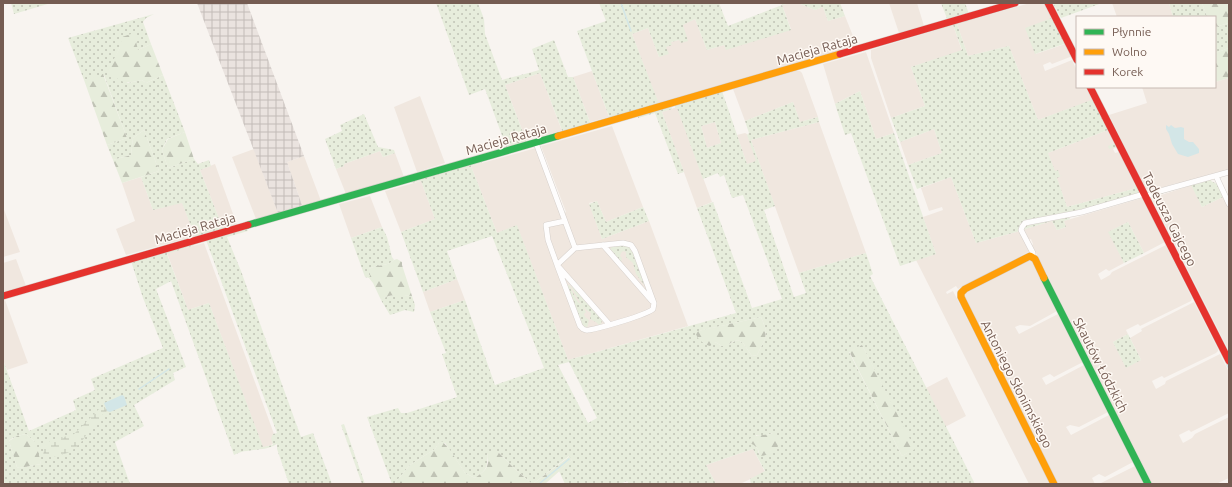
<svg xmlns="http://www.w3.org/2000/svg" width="1232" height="487" font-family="Ubuntu,sans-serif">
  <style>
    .residential { fill: #f0e7df }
    .industrial { fill: url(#industrial-grid) }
    .grass { fill: url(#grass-dots); fill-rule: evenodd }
    .forest { fill: url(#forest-firs) }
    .wetland { fill: url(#wetland-marsh) }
    .water { fill: #d3e6e7 }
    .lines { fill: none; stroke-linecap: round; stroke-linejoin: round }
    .stream { stroke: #d3e6e7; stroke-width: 1.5 }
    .street-casing { stroke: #d6d0cb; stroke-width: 6 }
    .fast-casing { stroke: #d6d0cb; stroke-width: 8 }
    .slow-casing { stroke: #d6d0cb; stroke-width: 8 }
    .jam-casing { stroke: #d6d0cb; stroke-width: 8 }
    .street { stroke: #fefdfd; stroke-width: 5 }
    .fast { stroke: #30b455; stroke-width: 7 }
    .slow { stroke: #ff9f0a; stroke-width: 7 }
    .jam { stroke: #e5322d; stroke-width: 7 }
    .labels { text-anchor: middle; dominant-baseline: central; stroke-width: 3; stroke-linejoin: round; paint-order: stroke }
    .street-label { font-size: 13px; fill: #755c52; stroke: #fef9f4 }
  </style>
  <defs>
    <pattern id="industrial-grid" width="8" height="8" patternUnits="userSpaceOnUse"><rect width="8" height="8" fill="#eae3df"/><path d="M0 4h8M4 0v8" fill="none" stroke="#c2bbb7"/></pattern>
    <pattern id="grass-dots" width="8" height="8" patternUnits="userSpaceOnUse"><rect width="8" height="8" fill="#e7eddc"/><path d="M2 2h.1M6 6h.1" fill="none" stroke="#c0c3b5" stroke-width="1.8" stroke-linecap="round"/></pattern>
    <pattern id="forest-firs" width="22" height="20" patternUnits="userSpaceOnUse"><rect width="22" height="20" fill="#e7eddc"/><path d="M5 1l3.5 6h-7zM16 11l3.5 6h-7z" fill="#c0c3b5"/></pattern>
    <pattern id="wetland-marsh" width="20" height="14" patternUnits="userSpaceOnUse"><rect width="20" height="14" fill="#e7eddc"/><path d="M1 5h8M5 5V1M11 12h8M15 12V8" fill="none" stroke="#c0c3b5"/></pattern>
  </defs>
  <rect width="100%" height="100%" fill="#f8f4f0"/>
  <!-- residential -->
  <path class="residential" d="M791 3H798L815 10 823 7 828 21 845 16 857 46 658 103 632 34 648 28 659 57 666 47 671 42 679 40 682 25 695 19 707 50 724 45 726 49 791 29 782 5Z
    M889 3H917L924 26 899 33Z
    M1030 3 1044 4 1052 18 1036 54 1065 44 1070 55V57L1052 64 1050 62 1043 65 1045 71 1072 60 1077 71V87H1085L1093 100 1038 120 1009 46 968 56 957 24Z
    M1112 3H1169L1173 17H1117Z
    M953 25 962 51 911 67 925 106 891 118 871 58V50Z
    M866 52 894 133 876 139 860 91 835 104 823 64Z
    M592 71 609 117 590 122 573 77Z
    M795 71H800L802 73 818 117 800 122 793 102 745 121 733 89Z
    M540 73 562 131 526 140 505 85Z
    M1229 78V170L1178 185 1177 183 1151 191 1146 189 1109 115 1147 103 1142 87H1215V82Z
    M420 96 445 163 417 172 394 107Z
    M677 107 712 202 697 208 662 112Z
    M715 122 721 143 707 148 701 126Z
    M819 122 866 253 799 273 751 140Z
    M612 126 643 207 606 222 597 201 589 203 602 239 649 221 688 326 568 360 517 226 497 233 471 166 536 148 561 214 566 212 541 146Z
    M934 129 942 153 908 165 900 142Z
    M1108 130 1116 147 1113 149 1115 153 1119 152 1135 185 1133 189 1067 207 1048 153Z
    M745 133 747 134 757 162 747 164 737 135Z
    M254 149 278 213 256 219 232 157Z
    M380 151 383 157 395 153 404 177 346 194 336 169 344 166V164Z
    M304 156 321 201 302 205 287 162Z
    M215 164 237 225 223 229 200 170Z
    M141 177 153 210 182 202 195 236 126 255 116 229 135 221 122 183Z
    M951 177 976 243 1020 231 1030 251 958 289 956 286 946 292 947 294 953 291 1051 484H1029L916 260 936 254 923 217 943 210 942 207 929 211 921 188Z
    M421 181 435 219 401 232 385 191Z
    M1192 185 1202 207 1223 197 1229 208V351L1153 201 1155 197Z
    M370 196 382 227 351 238 339 204Z
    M1142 198 1165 242 1144 253 1128 222 1109 232 1124 263 1109 271 1106 269 1098 274 1101 280 1110 275 1112 272 1166 245 1192 298 1191 301 1140 326 1138 324 1126 330 1128 334 1113 342 1126 367 1141 360 1130 338 1142 331 1141 329 1194 302 1218 349V351L1216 353 1164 378 1162 376 1152 381 1156 389 1165 384 1166 381 1220 354 1229 372V413L1191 432 1189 430 1179 435 1183 443 1192 438 1195 434 1229 417V478L1216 484H1152L1032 245 1033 244 1031 239 1027 240 1023 232 1025 229 1052 221 1057 230 1066 227 1064 221Z
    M3 207 20 252 3 257Z
    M204 243 274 434 273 435V444L263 448 209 303 188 310 167 253Z
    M16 259 26 286 3 292V263Z
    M1029 260 1032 262 1057 311 1030 326 1020 325 1015 327 1019 334 1058 314 1083 362 1054 377 1050 374 1042 378 1046 385 1084 365 1108 412 1079 427 1070 425 1066 427 1071 435 1109 415 1133 462 1105 477 1099 474 1092 478 1095 484H1058L964 297 966 293Z
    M457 279 465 300 430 312 423 292Z
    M5 300 28 363 7 370 3 360V301Z
    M947 377 966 416 945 427 926 388Z
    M753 449 765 472 740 484H716L706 465Z
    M1135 466 1144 484H1099Z"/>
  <!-- industrial -->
  <path class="industrial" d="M197 3H247L304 156 287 162 302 205 278 213Z"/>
  <!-- grass -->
  <path class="grass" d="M11 3H51L14 14Z
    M436 3H478L484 19 485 34 502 80C515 76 527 74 539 70L532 49 554 40 568 77H573L591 125 563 133 540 73 505 85 527 143 507 149 485 89 469 95Z
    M599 3H719L728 26 782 5 781 3H791L782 5 791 30 726 50 724 45 707 50 695 19 683 25 688 41 681 43 679 40 671 42 672 45 666 47 669 54 659 57 648 28 632 34 659 104 610 119 577 31 606 21Z
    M798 3H840L845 16 828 21 823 7 815 10Z
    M941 3H965L969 14 948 21Z
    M1042 3H1046L1071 56 1070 57V55L1064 44 1035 54 1025 28 1052 18 1044 4Z
    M1053 3H1102L1061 18Z
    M1169 3H1202L1207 17H1173Z
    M154 14 146 18 143 22 151 44 138 50 120 47 109 71 128 83 142 80 146 83 163 75 185 132 167 139 162 150 168 168 194 159 198 164 209 160 211 166 200 170 223 229 232 226 181 241V240L195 236 182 203 153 210 141 177 159 171 144 130 133 138 131 155 113 160 107 145 127 138 104 75 84 80 68 38Z
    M972 18 974 19 957 24 968 56 1009 46 1038 120 1094 99 1118 147 1109 149 1108 146 1115 143 1108 130 1048 153 1055 171 1058 170 1060 176 1063 175 1057 178 1067 207 1133 189 1135 184 1119 152 1141 193 1065 215 1024 221 1020 224V231L976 243 951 177 917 189 908 165 942 153 934 129 900 142 891 118 925 106 911 67 962 50 953 25 937 30 938 28Z
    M1229 23V48L1215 53V27Z
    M722 91 747 164 756 161 747 135 749 133 745 121 793 102 800 122 818 117 819 122 751 140 775 206 764 210 794 297 806 293 799 273 866 253 873 274 870 276 975 484H751L750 479 765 471 753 449 706 465 716 484H629L627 481 620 484H565L559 471 572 460 569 456 534 483H531L515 469 499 453 487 454C488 468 486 470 475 478L465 473 445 443H439L435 449 410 465 394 484H392L367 417 398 408 401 413H407L457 397 442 354 446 353 430 312 465 300 495 385 544 368 492 236 447 251 457 279 423 292 401 232 435 219 421 181 411 183 412 180 468 165 469 166 480 161 482 163 471 166 497 233 517 225 568 360 736 313 697 208 713 202 752 308 782 299 743 195 732 198 724 175 720 177 718 173 703 179 677 108H675V105ZM715 122 721 143 707 148 701 126ZM761 317 766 330 765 339 757 355 752 356 743 343 738 340C731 342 729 345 722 346L715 342 705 344 697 336V334L699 331ZM862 345 914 449 902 456 849 352ZM569 362 597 418 588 423 558 365ZM773 433 759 455 758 449 754 445 756 435 763 436Z
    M860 91 876 139 894 133 936 254 900 266 851 133 845 135 835 104Z
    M671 105 672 109 662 112 684 172 678 174 655 113 638 118V115Z
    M364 114 378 147 394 150 395 153 383 157 380 151 344 164V166L336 169 325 139 342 131 340 125Z
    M1212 179 1211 181 1217 184 1223 197 1202 207 1191 185 1154 196 1151 203V199L1154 195Z
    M597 201 606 222 643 207 649 221 602 239 589 204Z
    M1069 217 1070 219 1064 221 1066 227 1057 230 1052 221 1025 229 1023 232V229L1026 225Z
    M1128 222 1144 253 1124 263 1108 232Z
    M382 227 387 237 392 257 394 260C387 267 377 264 369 269L371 276 369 278 365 277 351 238Z
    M247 228 248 231 227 237 241 271 301 437 313 433 332 484H289L277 449V444C267 450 258 449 247 451 243 451 238 453 234 455L171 281 156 289 186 367 173 373 175 380 134 405 144 426 115 442 130 484H3V360L29 431 76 410 73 400 95 390 91 379 163 348 143 298 131 261 192 243 195 245 167 254 188 310 209 303 263 447 273 445 271 438 273 434 277 433 206 240ZM26 434 34 441 41 464 19 468 17 467 9 441C13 437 20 435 26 434Z
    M625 245 631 248 646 287 645 286 636 274 633 263 626 257V252L623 251 621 253 620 256 622 258 621 262 610 249 612 246Z
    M571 283 602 320 601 324 599 325 596 322 590 319 591 313C581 308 576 295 570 284Z
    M567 285H569L578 302 582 305 586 312 584 314 585 317 589 320 587 328H585L582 325Z
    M396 294 412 296 415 305 414 312 405 310 390 315 381 300 383 298Z
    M1128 334 1141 360 1126 368 1113 342Z
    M344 424 365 484H362L341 425Z"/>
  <!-- forest -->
  <path class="forest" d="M1202 3H1227L1229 7V23L1215 27V17H1207Z
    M134 33 138 50 151 44 163 75 146 83 142 80C124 84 123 84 108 71L120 47 122 37Z
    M1229 48V78L1215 82V53Z
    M103 74 127 138 107 145 84 80Z
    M144 130 159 171 122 183 113 160 131 155 133 138Z
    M185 132 194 159 168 168 162 150 168 139Z
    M397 259 402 262V265L412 296C402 295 389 293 381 300L373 283 369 278 370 276 369 269C377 264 387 267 394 260Z
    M761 317 766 330 765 339 757 355 752 356 743 343 738 340 732 342 726 346H722L715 342 710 346C704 344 698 340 696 334L698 331Z
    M862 345 915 449 902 456 849 351Z
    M773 433 780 437 781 442C776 450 769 456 760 456 759 454 759 450 757 448 754 444 750 444 748 441 752 435 757 436 763 435 766 435 770 434 773 433Z
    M26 434 34 441 36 442 41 464 19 468 17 467 9 441 17 436Z
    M442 441 450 450 465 473 475 478C481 473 488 470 488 461 487 457 487 455 488 451L499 453 515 469 531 483H534L570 456 572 460 545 484H394L410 465 435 449 439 443Z"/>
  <!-- wetland -->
  <path class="wetland" d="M104 406 107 411C82 431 85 457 45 457L43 456 45 443 47 442 74 434 99 409Z"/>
  <!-- water -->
  <path class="water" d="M1166 125 1169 127 1171 125 1175 128 1181 127 1184 128V139L1189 142H1193L1199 149V153L1188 157 1178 154 1172 144 1169 134 1166 129Z
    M122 395 124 396 127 405 110 412 107 411 104 403Z"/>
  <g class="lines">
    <!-- stream -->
    <path class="stream" d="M621 3 631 31
      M1227 365 1229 369
      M139 389 169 369
      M539 484 569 459"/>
    <defs>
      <path id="street" d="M536 143 575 248 623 243 631 245 635 251 647 284 654 303 653 309C647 315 600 328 589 330 586 331 586 330 583 329L580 326 557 265 575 248
        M1216 176 1229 204
        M1145 197 1153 193 1229 172
        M565 221 546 225 548 240 557 265 609 324
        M603 245 652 301
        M1033 257V253L1021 230 1022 227 1025 223 1082 212 1144 194"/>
      <path id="fast" d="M248 225 558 136
        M1044 278 1148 484"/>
      <path id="slow" d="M558 136 840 54
        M1044 278 1035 259 1030 256 965 289 961 293V297L1054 484"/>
      <path id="jam" d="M1048 3 1077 60
        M840 54 1015 3
        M1090 87 1229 361
        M3 296 248 225"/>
    </defs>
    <!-- street casing -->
    <use href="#street" class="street-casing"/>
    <!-- fast casing -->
    <use href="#fast" class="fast-casing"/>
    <!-- slow casing -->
    <use href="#slow" class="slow-casing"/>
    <!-- jam casing -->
    <use href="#jam" class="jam-casing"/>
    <!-- street -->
    <use href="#street" class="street"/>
    <!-- fast -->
    <use href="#fast" class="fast"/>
    <!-- slow -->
    <use href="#slow" class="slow"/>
    <!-- jam -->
    <use href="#jam" class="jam"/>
  </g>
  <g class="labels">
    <!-- street labels -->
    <g class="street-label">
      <text transform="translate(817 49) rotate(-16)">Macieja Rataja</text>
      <text transform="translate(506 139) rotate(-16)">Macieja Rataja</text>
      <text transform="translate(1170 219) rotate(63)">Tadeusza Gajcego</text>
      <text transform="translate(195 228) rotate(-16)">Macieja Rataja</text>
      <text transform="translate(1101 365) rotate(63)">Skautów Łódzkich</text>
      <text transform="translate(1017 384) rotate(63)">Antoniego Słonimskiego</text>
    </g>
  </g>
  <!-- border -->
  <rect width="1232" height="487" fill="none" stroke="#755c52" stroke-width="8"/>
  <!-- legend -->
  <rect x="1076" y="16" width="140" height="72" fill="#fef9f4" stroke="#c7bab3"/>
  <rect x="1084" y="29" width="20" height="6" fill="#30b455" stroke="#c7bab3"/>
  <text x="1112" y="36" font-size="12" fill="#755c52">Płynnie</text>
  <rect x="1084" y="49" width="20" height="6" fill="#ff9f0a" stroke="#c7bab3"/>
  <text x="1112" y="56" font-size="12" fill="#755c52">Wolno</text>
  <rect x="1084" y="69" width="20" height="6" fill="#e5322d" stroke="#c7bab3"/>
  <text x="1112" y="76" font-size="12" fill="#755c52">Korek</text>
</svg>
